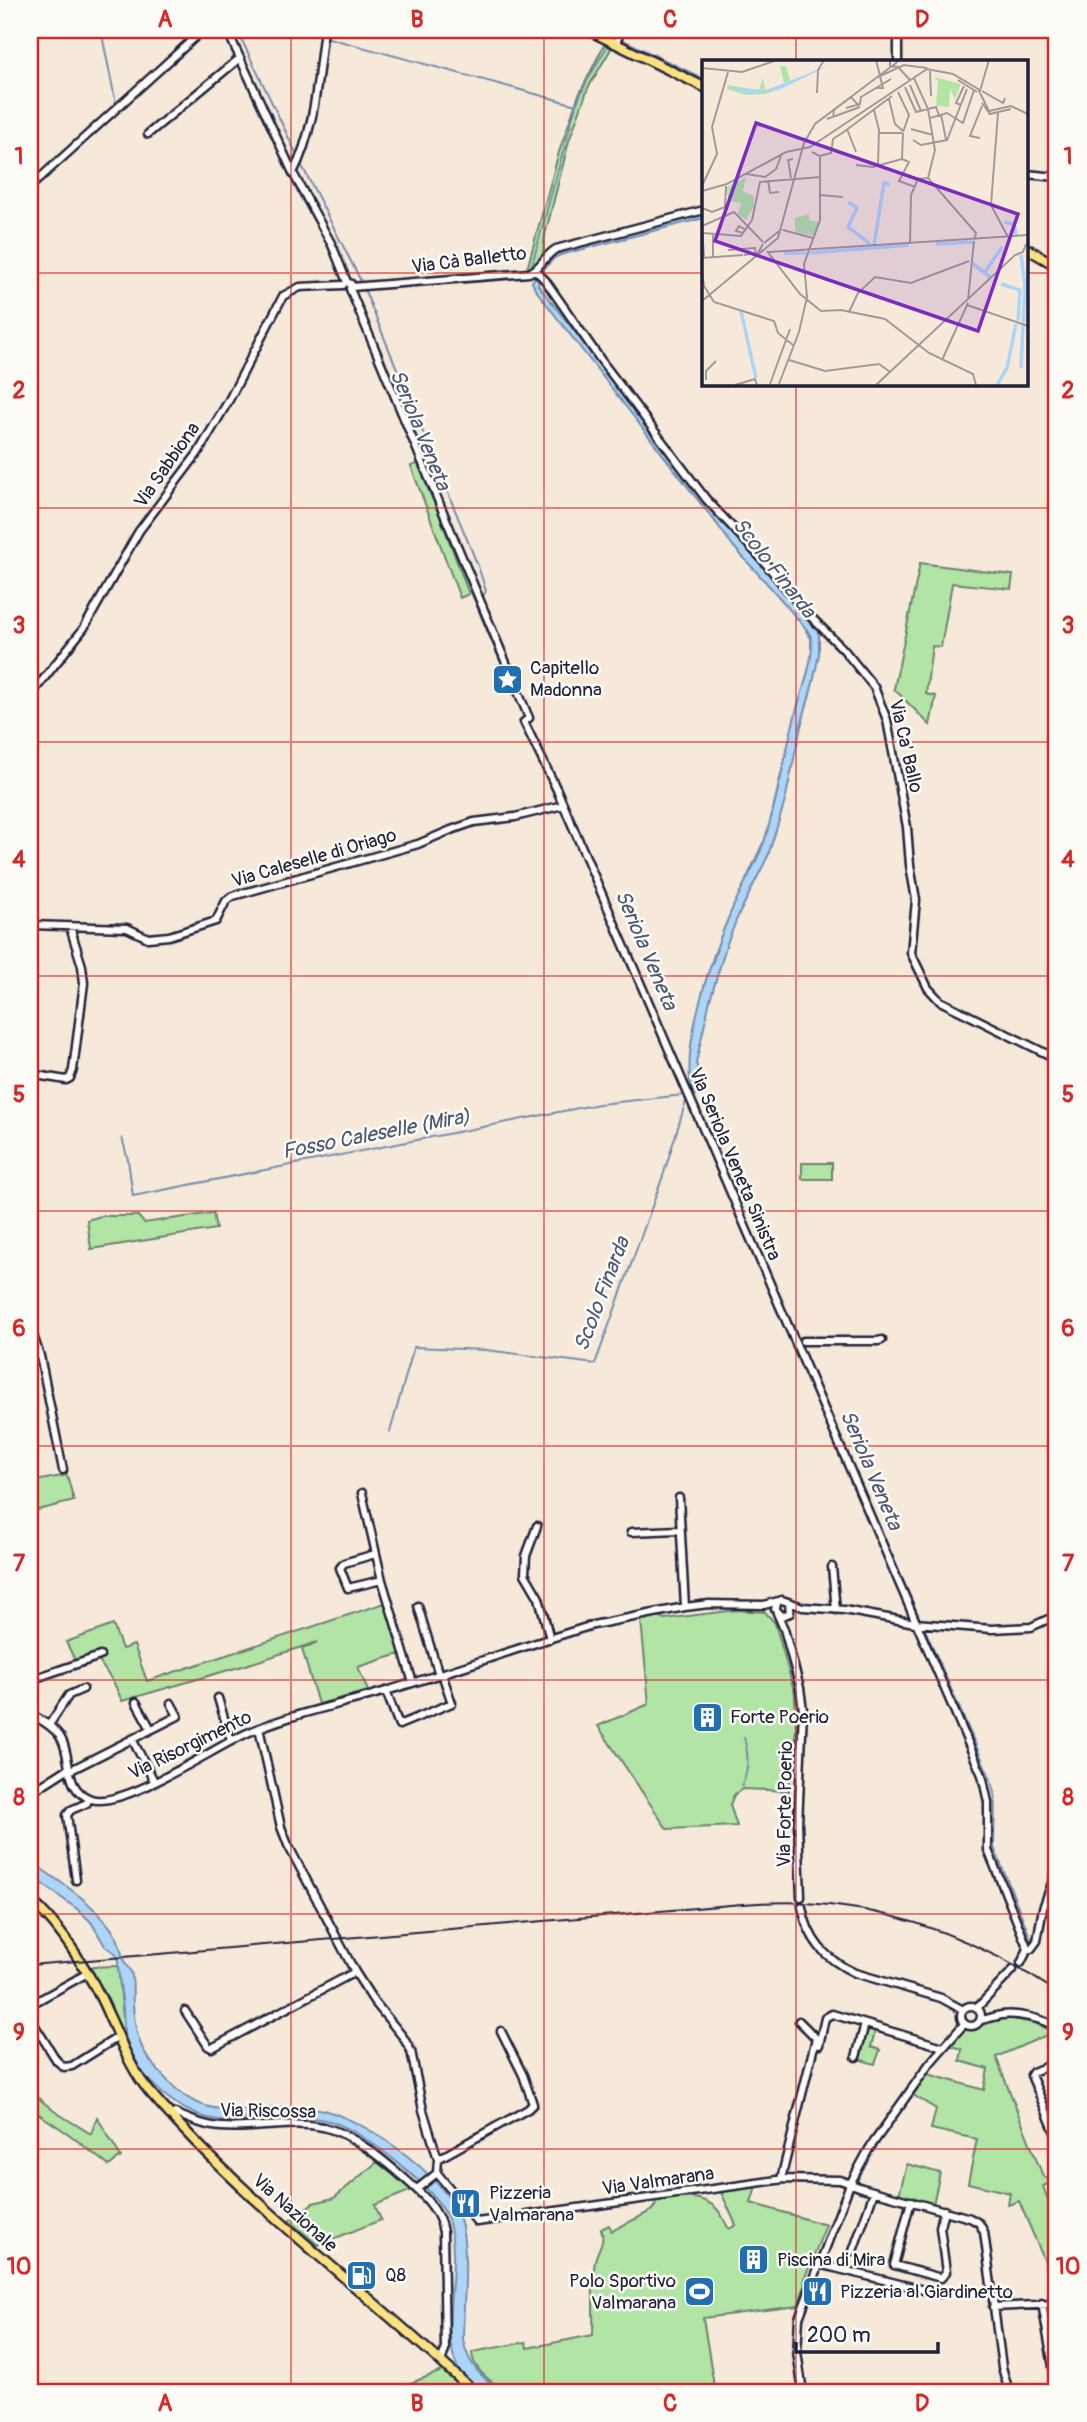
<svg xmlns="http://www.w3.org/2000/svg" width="1087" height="2422" font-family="Pangolin,sans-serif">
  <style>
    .green { fill: #b1e4a5; stroke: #6a8370; stroke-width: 2 }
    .water { fill: #add5f8; stroke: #758dac; stroke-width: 2 }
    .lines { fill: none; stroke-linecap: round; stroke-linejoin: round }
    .stream { stroke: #758dac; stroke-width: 2 }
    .minor-casing { stroke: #22223b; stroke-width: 11 }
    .major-casing { stroke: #22223b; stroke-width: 13 }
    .minor { stroke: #fdfcf7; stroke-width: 6 }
    .major { stroke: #fbe180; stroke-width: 8 }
    .rail { stroke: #22223b; stroke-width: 2 }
    .grid { fill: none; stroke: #d62828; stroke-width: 2; stroke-opacity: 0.55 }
    .labels { text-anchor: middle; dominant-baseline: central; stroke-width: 5; stroke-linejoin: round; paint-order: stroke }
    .street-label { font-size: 19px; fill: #22223b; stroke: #fdfcf7 }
    .poi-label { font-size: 19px; fill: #22223b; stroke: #fdfcf7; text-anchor: start }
    .water-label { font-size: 21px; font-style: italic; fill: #4c5874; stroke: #fdfcf7 }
    .inset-river { fill: none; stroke: #add5f8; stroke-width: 3.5 }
    .inset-road { fill: none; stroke: #a1999a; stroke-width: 2 }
    .view { fill: #7b2cbf; fill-opacity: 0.15; stroke: #7b2cbf; stroke-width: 3.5 }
    .inset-edge { fill: none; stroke: #22223b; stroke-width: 3.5 }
    .neatline { fill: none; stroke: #d62828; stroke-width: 2.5 }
    .grid-label { font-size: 23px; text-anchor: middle; font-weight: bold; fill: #d62828 }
  </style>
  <rect width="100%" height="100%" fill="#f6e9da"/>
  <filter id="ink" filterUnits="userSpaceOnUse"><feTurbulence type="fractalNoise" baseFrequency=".0143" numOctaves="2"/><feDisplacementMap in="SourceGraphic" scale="14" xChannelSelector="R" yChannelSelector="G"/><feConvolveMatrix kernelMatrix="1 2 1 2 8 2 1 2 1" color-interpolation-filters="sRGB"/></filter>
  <g filter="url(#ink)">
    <!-- green -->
    <path class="green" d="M605 43 612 47 588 88 569 141 545 235 543 254 534 268 527 269 559 152 578 97Z
      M420 463 469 594 460 598 411 466Z
      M920 563 1013 575 1011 589 952 583 941 647 932 646 926 694 936 696 930 725 894 689Z
      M802 1163H832V1179H802Z
      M213 1213 216 1229 91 1249 87 1220 101 1216H138L144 1223Z
      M67 1475 74 1501 30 1512V1482Z
      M391 1601 406 1652 358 1667 368 1691 318 1704 302 1649 317 1642 246 1665 122 1701 114 1683 98 1660 76 1662 66 1642 113 1625 122 1649 134 1645 147 1681Z
      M737 1610 765 1612 775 1623 795 1694 796 1729 789 1791 742 1789 734 1795 730 1805 737 1826 667 1829 598 1726 649 1704 641 1620 659 1616 664 1619Z
      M118 1966 124 2028 118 2029 86 1967Z
      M1009 2018 1037 2024 1054 2032 996 2057 1043 2176 1053 2182 1043 2186 1048 2200 1055 2198 1057 2203V2301H1055L1054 2283 1019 2201 1008 2205 1010 2193 968 2183 977 2139 931 2129 936 2109 913 2095 928 2074 984 2090 988 2069 960 2061 962 2049 948 2045 961 2030Z
      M867 2028 875 2031 871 2047 880 2050 875 2064 858 2059Z
      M30 2091 54 2111 91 2134 97 2117 121 2157 109 2166 70 2135 30 2108Z
      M377 2162 412 2190 375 2205 381 2220 318 2245 289 2221 313 2203 334 2198Z
      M907 2164 940 2173 933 2204 899 2195Z
      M756 2187 751 2203 826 2225 805 2277 804 2288 798 2306 703 2318 715 2392H505C491 2381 472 2370 472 2352L526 2342 527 2348 593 2335C594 2311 591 2285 595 2261 597 2249 606 2242 601 2229L609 2225 612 2231 653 2210 658 2200C678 2198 701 2193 717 2209 722 2214 725 2223 729 2229L736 2225 721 2192Z
      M442 2371 467 2392H387Z"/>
    <!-- water -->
    <path class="water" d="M704 214V218L560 255 554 258 542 271 540 269 550 256 557 252Z
      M535 276 539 278 538 285 623 393 707 506 763 566 791 602 816 626 819 635V654L813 683 801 726 785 801 768 856 738 916 726 946 710 1000 696 1063 703 1088 694 1097C677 1057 712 955 730 914 740 889 755 867 764 842 778 798 785 752 797 708 802 692 817 650 810 635 807 628 799 621 794 615 775 591 754 570 734 547 724 535 716 521 705 509L535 289 532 282Z
      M30 1861C61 1883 98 1904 117 1938 121 1946 121 1955 125 1963 126 1965 130 1970 131 1972 134 1981 132 1994 133 2004 135 2044 145 2059 174 2087 210 2123 260 2106 305 2107 352 2108 450 2176 461 2223 469 2252 463 2307 463 2340 468 2365 482 2377 501 2392H478C473 2387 463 2380 460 2373 435 2325 465 2267 447 2217 440 2199 412 2174 397 2162 378 2147 353 2128 329 2121 297 2112 262 2122 229 2121 182 2119 137 2081 125 2035 123 2027 124 2018 123 2009 122 1993 118 1978 118 1961L115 1953 105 1946 91 1922 77 1909 30 1875Z"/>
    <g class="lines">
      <!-- stream -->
      <path class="stream" d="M101 30 116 104
        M222 30 235 57
        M237 30 297 155
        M319 36 321 30
        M615 36 616 30
        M325 37 576 105
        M621 39 704 79
        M237 62 296 189 334 258
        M301 164 362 283
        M531 268 576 105 586 83 608 45
        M365 291 478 566 486 591 483 596
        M348 294 488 633 524 715
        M806 631 811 638V648
        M528 723 562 791 793 1330
        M771 818 787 749
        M746 880 763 843
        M712 964 717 949
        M122 1138 128 1160 133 1196 599 1104 684 1095
        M810 1368 919 1617
        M390 1432 414 1347 486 1350 595 1364 663 1176 686 1101
        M926 1632 991 1780 995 1797 994 1847 1033 1944
        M742 1786C749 1768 749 1755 744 1738"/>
      <defs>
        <path id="minor" d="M227 30 293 173 332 245 347 282 351 284 350 289 529 718 524 722 557 790 982 1775 988 1802V1850L1028 1949
          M616 43 621 30
          M898 61V30
          M148 134 240 58
          M293 173C316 127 317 79 324 30
          M1026 174 1057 177
          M30 187 203 30
          M535 270 545 280 600 359 706 499 762 559 803 609 844 650 874 687 887 720 907 827 910 865 916 900 911 953 928 988 940 1001 1057 1059
          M351 287 529 273C541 268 545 255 556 249L704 210
          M30 696 84 628 139 531 198 453 229 400 283 296 300 287 343 285
          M30 925 127 928 148 938 169 936 216 921 226 901 233 896 418 844 451 830 474 822 515 817 563 805
          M30 1074 66 1080 70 1078 73 1070 84 983 82 966 70 927
          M30 1326 40 1356 63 1470
          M803 1341H878L882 1340
          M362 1493 382 1580 413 1683
          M679 1498 685 1607
          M537 1526 526 1556 525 1574 539 1598 550 1639
          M631 1532 679 1530
          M375 1554 344 1563 340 1568 348 1588 382 1580
          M832 1567 836 1610
          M778 1601 775 1609 782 1616 790 1613 789 1603
          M418 1606 439 1675
          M777 1613 784 1629 800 1688 803 1710 798 1824 801 1897
          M30 1680 100 1656
          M386 1691 399 1725 452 1703 442 1674
          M218 1698 231 1741
          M136 1702 151 1729
          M30 1714C42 1720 56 1728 62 1740 72 1760 64 1790 91 1799 123 1809 212 1749 245 1734 289 1714 340 1705 386 1691 456 1670 524 1646 593 1625L685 1607 709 1604 764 1605 782 1600 803 1607 844 1610 915 1623 992 1629 1031 1627 1057 1615
          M49 1725 69 1695 83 1689
          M259 1728 281 1827 288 1845 355 1972 373 2000 403 2037 411 2051 423 2110 438 2159 437 2173 477 2222 784 2179 840 2180 862 2188 970 2218 979 2223 984 2232 1002 2367 1009 2392
          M132 1739 154 1781
          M69 1771 178 1716 171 1703
          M30 1793 69 1768
          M76 1880 67 1815 71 1810 87 1803 89 1798
          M802 1907C808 1940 825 1959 855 1973L941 1998 963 2010
          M1021 1963 1028 1949H1031L1037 1941 1043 1908 1057 1869
          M30 2005 86 1974
          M961 2016a10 10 0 1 1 20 0a10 10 0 1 1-20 0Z
          M977 2008 1013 1970
          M185 2011 208 2046 212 2048 355 1972
          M30 2018 57 2061 64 2067 72 2066 118 2037
          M980 2020C988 2019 995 2016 1002 2015 1020 2013 1042 2019 1057 2027
          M819 2045 825 2018 832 2014 943 2047
          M856 2057 865 2024
          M1057 2062 1033 2072 1031 2075 1057 2137
          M172 2115 175 2113C190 2120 205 2126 221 2127 255 2130 289 2120 323 2127 353 2134 381 2158 404 2178 421 2193 439 2208 443 2232L445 2350 441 2362
          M438 2159 528 2109 533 2104 523 2075 501 2031
          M781 2179 816 2038 799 2021
          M417 2189 437 2173
          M911 2201 894 2265 941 2278 946 2272 940 2227 944 2210
          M853 2251 874 2192
          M819 2264 940 2294
          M1042 2303 1056 2384
          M993 2307 1057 2304
          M803 2392 797 2352 799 2318 850 2184 869 2149 930 2063 964 2024"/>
        <path id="major" d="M588 30 704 87
          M1026 248 1057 266
          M30 1900C61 1925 94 1980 110 2018 122 2044 131 2070 150 2092 246 2204 367 2291 474 2392"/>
      </defs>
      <!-- minor casing -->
      <use href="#minor" class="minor-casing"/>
      <!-- major casing -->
      <use href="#major" class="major-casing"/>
      <!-- minor -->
      <use href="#minor" class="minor"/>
      <!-- major -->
      <use href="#major" class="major"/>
      <!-- rail -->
      <path class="rail" d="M30 1965 742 1904C763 1903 785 1901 806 1903 898 1908 981 1941 1057 1992"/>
    </g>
  </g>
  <!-- grid -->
  <path class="grid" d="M291 30V2392M544 30V2392M796 30V61M30 273H704M1026 273H1057M796 383V2392M30 508H1057M30 742H1057M30 976H1057M30 1211H1057M30 1446H1057M30 1680H1057M30 1914H1057M30 2149H1057"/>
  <!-- icons -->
  <defs>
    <symbol id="sight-square" viewBox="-11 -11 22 22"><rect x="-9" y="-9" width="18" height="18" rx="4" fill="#1f6fb2" stroke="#fdfcf7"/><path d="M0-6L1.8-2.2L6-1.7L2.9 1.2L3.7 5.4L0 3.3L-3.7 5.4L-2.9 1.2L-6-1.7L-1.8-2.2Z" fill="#fff"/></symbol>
    <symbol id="building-square" viewBox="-11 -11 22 22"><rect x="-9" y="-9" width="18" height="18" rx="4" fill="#1f6fb2" stroke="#fdfcf7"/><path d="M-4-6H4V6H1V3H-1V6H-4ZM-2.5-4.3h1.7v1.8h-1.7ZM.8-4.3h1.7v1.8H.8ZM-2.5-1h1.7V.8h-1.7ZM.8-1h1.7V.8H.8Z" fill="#fff"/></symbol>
    <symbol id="restaurant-square" viewBox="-11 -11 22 22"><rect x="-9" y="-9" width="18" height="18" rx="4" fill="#1f6fb2" stroke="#fdfcf7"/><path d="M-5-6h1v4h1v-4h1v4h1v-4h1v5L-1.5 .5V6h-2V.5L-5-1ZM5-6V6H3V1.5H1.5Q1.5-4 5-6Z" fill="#fff"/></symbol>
    <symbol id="fuel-square" viewBox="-11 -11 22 22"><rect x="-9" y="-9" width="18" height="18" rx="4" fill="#1f6fb2" stroke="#fdfcf7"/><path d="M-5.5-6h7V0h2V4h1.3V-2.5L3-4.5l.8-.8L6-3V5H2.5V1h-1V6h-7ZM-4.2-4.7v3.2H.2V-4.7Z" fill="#fff"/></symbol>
    <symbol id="stadium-square" viewBox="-11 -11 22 22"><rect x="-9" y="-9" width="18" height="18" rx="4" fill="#1f6fb2" stroke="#fdfcf7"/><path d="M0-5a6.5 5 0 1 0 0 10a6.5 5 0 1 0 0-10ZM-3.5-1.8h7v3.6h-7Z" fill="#fff"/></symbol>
  </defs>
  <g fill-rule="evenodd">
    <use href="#sight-square" x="490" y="662" width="35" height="35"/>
    <use href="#building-square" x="690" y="1700" width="35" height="35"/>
    <use href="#restaurant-square" x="448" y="2186" width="35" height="35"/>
    <use href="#building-square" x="736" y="2242" width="35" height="35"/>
    <use href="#fuel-square" x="344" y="2258" width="35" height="35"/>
    <use href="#stadium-square" x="682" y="2274" width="35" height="35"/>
    <use href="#restaurant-square" x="800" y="2274" width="35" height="35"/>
  </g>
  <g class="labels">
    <!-- street labels -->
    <g class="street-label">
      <text transform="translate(469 260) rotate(-7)">Via Cà Balletto</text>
      <text transform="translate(167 465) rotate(-55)">Via Sabbiona</text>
      <text transform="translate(906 746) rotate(77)">Via Ca' Ballo</text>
      <text transform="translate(314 858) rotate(-16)">Via Caleselle di Oriago</text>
      <text transform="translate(735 1164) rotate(67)">Via Seriola Veneta Sinistra</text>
      <text transform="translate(190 1745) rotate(-26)">Via Risorgimento</text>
      <text transform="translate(785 1804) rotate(-89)">Via Forte Poerio</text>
      <text transform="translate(268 2111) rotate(1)">Via Riscossa</text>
      <text transform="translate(658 2181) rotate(-8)">Via Valmarana</text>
      <text transform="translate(295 2213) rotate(42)">Via Nazionale</text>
    </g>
    <!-- poi labels -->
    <g class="poi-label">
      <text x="530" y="668">Capitello<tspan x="530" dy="22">Madonna</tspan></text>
      <text x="730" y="1717">Forte Poerio</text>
      <text x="489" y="2193">Pizzeria<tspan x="489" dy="22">Valmarana</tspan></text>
      <text x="777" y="2260">Piscina di Mira</text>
      <text x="385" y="2275">Q8</text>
      <text x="676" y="2281" text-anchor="end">Polo Sportivo<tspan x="676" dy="22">Valmarana</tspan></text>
      <text x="840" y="2292">Pizzeria al Giardinetto</text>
    </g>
    <!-- water labels -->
    <g class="water-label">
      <text transform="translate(420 430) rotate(68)">Seriola Veneta</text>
      <text transform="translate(774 568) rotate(52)">Scolo Finarda</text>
      <text transform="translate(646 950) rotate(67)">Seriola Veneta</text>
      <text transform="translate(376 1134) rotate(-11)">Fosso Caleselle (Mira)</text>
      <text transform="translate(602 1294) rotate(-69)">Scolo Finarda</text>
      <text transform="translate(871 1470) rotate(67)">Seriola Veneta</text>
    </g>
  </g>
  <!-- overview -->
  <g transform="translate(702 60)">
    <rect width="326" height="326" fill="#f6e9da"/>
    <path d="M78 6H84L88 21 114 12 65 34 44 35 25 29 26 25 57 30 61 17 63 30 77 26 82 23ZM232 17 259 24 253 39 248 29 247 47 234 46 236 21ZM44 117 41 131 52 136V146L44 160 36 154 39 143 28 141 25 134V127ZM107 154V160L117 162 113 176 93 172V158Z" fill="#b1e4a5"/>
    <path d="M130 4 77 30 45 34 25 28 65 30Z" fill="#add5f8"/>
    <path class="inset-river" d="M146 142 155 148 146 167 168 184M302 162 312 164 314 175M234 184 271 182M172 185 182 123 188 124M82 193H104M108 193 207 185M319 195 323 225 319 308M270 203 288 217M283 212 300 187M299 224 318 230 316 261M39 251 54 318M295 325 305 308 314 264"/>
    <path class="inset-road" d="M188 0V6L196 7 208 20M0 8 40 12 75 0M228 11 229 36M176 17 202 5 225 8M212 18 226 49 233 90 226 118 274 173 272 180M256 20 275 32M208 25 219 51M203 27 214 52 234 47 237 55M173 28H181L174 0M278 31 287 0M280 31 301 43 303 38M196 32 207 55 201 72M115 33 116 10 122 0M187 39 193 64 201 71M280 43 288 54 309 49M259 45 254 43 262 26M144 48 158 44 159 37 189 19M172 50 177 70 176 106M296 53 289 145 306 177M239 54 244 80M131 58 132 50 149 37 157 46M228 58 245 53 261 63 272 30M125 59 158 47M145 69 154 92M209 69 231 75M177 73H200M201 73 200 99 207 102 197 121 213 127M139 74 190 36M278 78 268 76 280 46M211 80 219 85 245 80 265 29M118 96 129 93 131 79 140 73M154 105 171 107 200 99M44 114 63 117 74 109 79 96M89 118 86 100 91 99M66 120 68 133 77 132M0 126 15 94 10 67 26 12M0 131 25 124 84 92 108 87 225 9 251 14 276 29 287 51 309 46 326 54M118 135 141 137M0 148 10 152 23 147 24 126M0 166 32 152 61 182M0 166 2 197M81 170 111 178M1 173 39 176 50 160 58 122 119 117M11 173V197M41 173 34 171 37 166 44 170M62 183 80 169M208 184 209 135 216 119 226 118M26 190 53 188 54 194M65 191 98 234 119 251 139 250 183 259 227 293 271 314 274 325M67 192 326 175M42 195 56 193 61 184M0 198 41 195M0 212 2 226 12 242 72 261 76 273 91 285M266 240 272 181M0 241 76 178 102 83 113 64 198 0M265 245 326 266M147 252 156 233 173 217 209 223 267 201M87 300 123 311 177 304 188 312M240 300 266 243M4 320V311L14 301M68 324 88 269M77 324 97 272 105 237 102 204 118 160V96L110 92M33 325 53 319 55 325M174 325 313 195 321 192 324 184"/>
    <path class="view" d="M54 63 316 154 276 271 13 181Z"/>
    <rect width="326" height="326" class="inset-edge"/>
  </g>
  <!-- margin -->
  <rect width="1087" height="2422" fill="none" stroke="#fdfcf7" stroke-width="77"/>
  <!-- scale -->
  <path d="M796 2342v10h142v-10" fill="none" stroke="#22223b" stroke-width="3.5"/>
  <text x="807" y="2342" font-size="21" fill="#22223b" stroke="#fdfcf7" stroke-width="5" paint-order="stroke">200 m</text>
  <rect x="38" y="38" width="1010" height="2346" class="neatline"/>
  <g class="grid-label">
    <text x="165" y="27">A</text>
    <text x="417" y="27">B</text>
    <text x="670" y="27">C</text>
    <text x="922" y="27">D</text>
    <text x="19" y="164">1</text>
    <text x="1068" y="164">1</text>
    <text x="19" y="398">2</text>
    <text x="1068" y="398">2</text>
    <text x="19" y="633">3</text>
    <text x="1068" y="633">3</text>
    <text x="19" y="867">4</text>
    <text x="1068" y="867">4</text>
    <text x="19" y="1102">5</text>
    <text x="1068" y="1102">5</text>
    <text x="19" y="1336">6</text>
    <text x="1068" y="1336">6</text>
    <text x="19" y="1571">7</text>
    <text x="1068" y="1571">7</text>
    <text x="19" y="1805">8</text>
    <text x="1068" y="1805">8</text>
    <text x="19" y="2040">9</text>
    <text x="1068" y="2040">9</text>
    <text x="19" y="2274">10</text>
    <text x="1068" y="2274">10</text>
    <text x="165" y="2411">A</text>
    <text x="417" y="2411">B</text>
    <text x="670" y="2411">C</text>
    <text x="922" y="2411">D</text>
  </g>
</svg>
